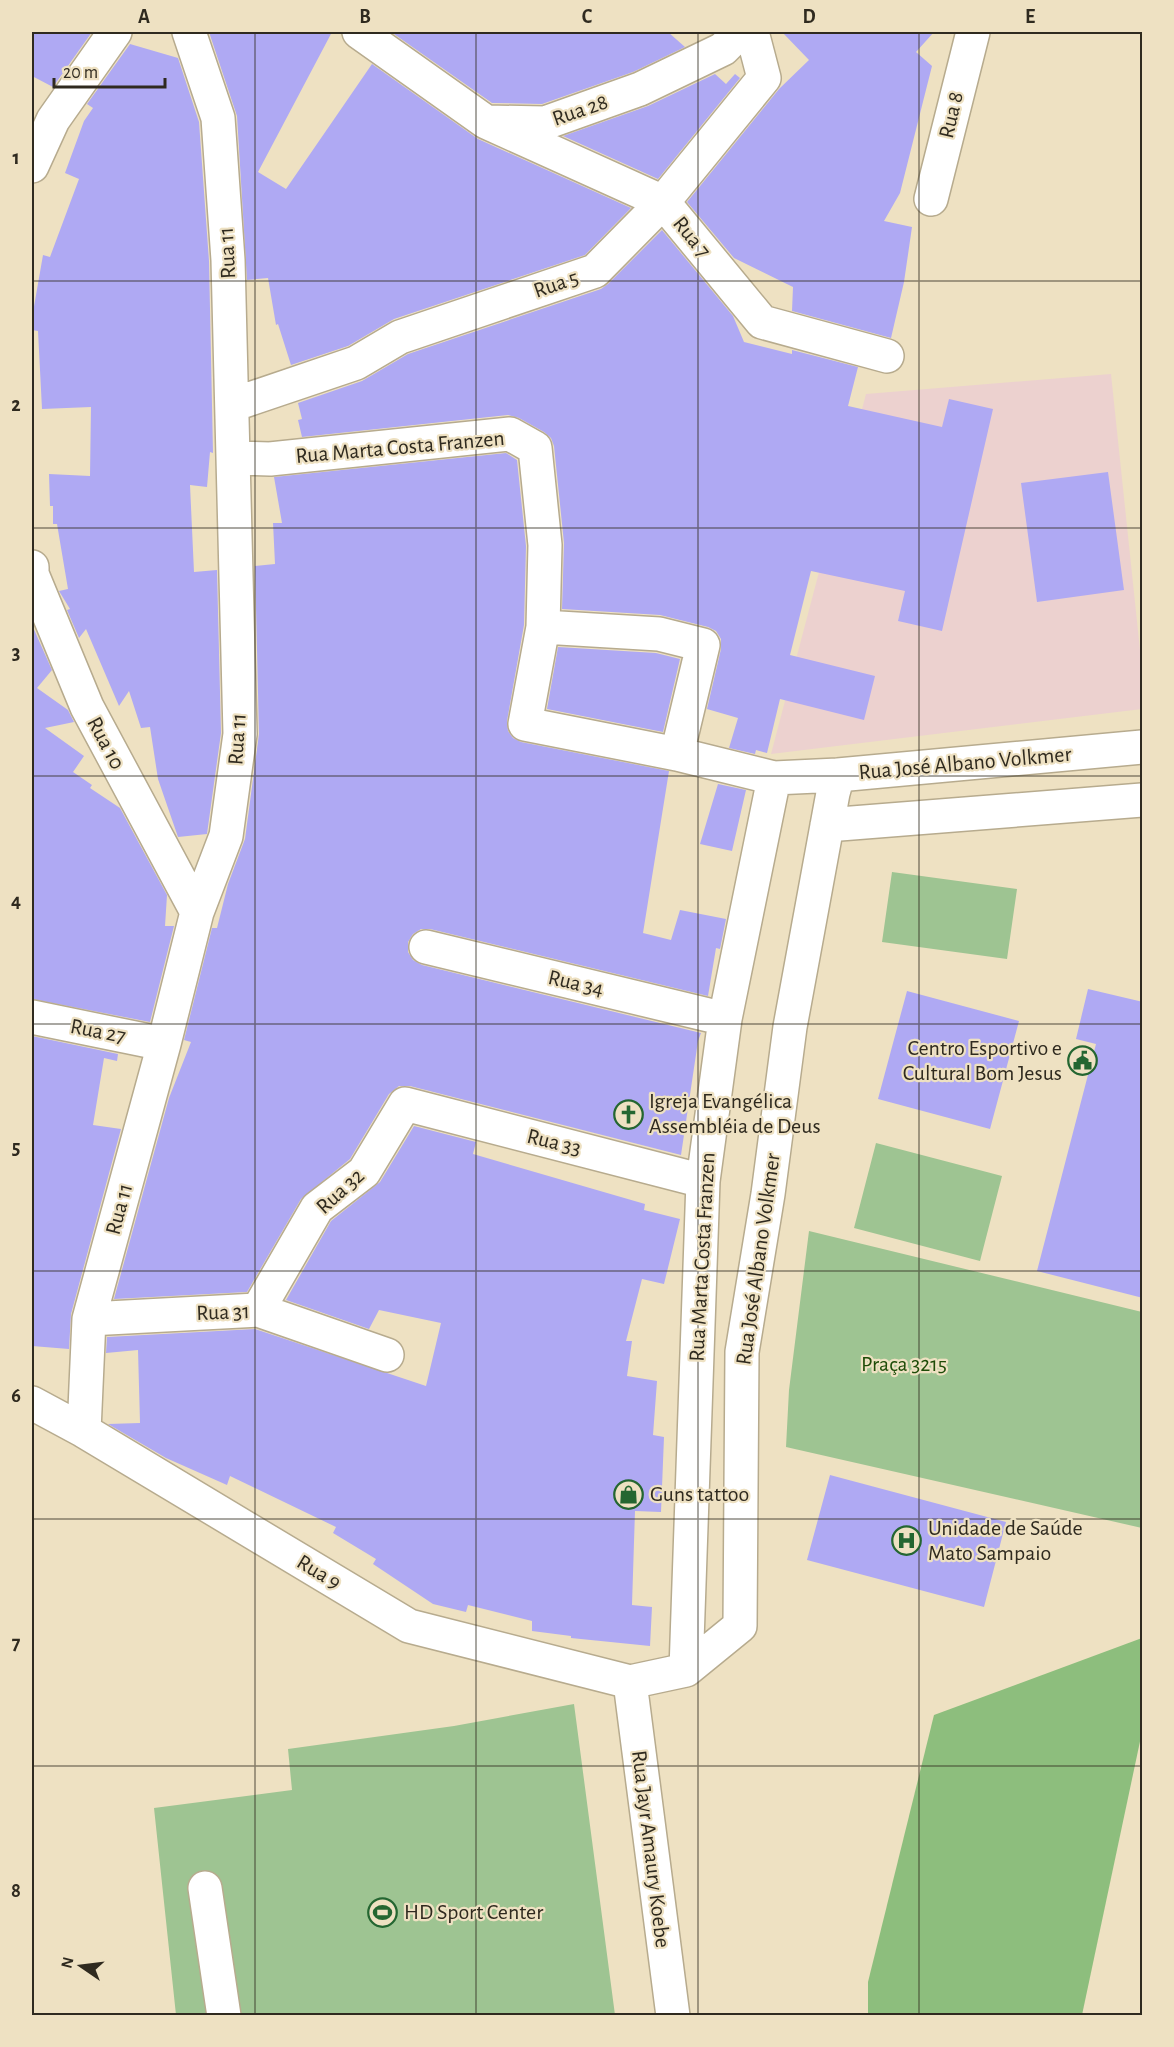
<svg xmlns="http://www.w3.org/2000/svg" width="1174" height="2047" font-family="'Alegreya Sans',sans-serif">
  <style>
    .education { fill: #ecd1cf }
    .green { fill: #9ec492 }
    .forest { fill: #8dbe7d }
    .building { fill: #afa9f3 }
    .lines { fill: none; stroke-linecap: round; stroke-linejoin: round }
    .minor-casing { stroke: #b7ab8e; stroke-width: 36 }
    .minor { stroke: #fff; stroke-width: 33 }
    .grid { fill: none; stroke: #2f2a1f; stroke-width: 1.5; stroke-opacity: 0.55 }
    .labels { text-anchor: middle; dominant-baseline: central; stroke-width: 4.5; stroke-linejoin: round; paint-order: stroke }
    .street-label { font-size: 22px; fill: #2f2a1f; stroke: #eee1c2 }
    .poi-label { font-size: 22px; fill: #2f2a1f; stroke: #eee1c2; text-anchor: start }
    .park-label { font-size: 22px; fill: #1e4c08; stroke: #eee1c2 }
    .neatline { fill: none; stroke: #2f2a1f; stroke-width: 2 }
    .grid-label { font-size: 20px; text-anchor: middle; font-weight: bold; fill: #2f2a1f }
  </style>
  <rect width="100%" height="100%" fill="#eee1c2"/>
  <!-- education -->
  <path class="education" d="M1111 374 1142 669V709L771 754 866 394Z"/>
  <!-- green -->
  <path class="green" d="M892 872 1017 889 1007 959 882 942Z
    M876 1143 1002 1176 980 1261 854 1228Z
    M809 1231 1142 1312V1528L786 1447 789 1390Z
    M574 1704 615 2015H176L154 1808 292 1790 288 1749 454 1726Z"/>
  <!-- forest -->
  <path class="forest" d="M1142 1638V1732L1082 2015H868V1982L934 1715Z"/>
  <!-- building -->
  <path class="building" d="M32 32H92L53 87 32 76Z
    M209 32H332L258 172 286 189 372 64 478 139 631 208 585 255 394 319 348 346 291 365 278 324 276 325 268 278 247 280 237 116Z
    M395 32H668L685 47 633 72 542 104 492 103 394 34Z
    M782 32H934L916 52 932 66 900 193 884 221 912 227 904 282 891 338 792 311 793 287 734 258 687 202 779 89 809 60Z
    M130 44 178 58 199 122 209 261 213 453 210 452 207 487 190 485 194 572 217 570 221 733 207 834 178 837 158 779 150 727 141 728 129 691 119 706 86 629 79 638 67 610 70 609 59 591 68 589 57 524H53V506H50L49 474 90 476 91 407 42 409 38 331 32 330V318L43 255 50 257 79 179 65 173 84 121 93 108 87 104Z
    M715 74 726 84 735 74 740 78 658 179 563 136 648 106Z
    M662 230 733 316 744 342 792 354V350L858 367 848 406 942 427 949 399 993 409 942 631 898 621 905 591 811 571 790 655 875 676 864 720 780 699 767 753 756 750 755 754 729 748 738 718 707 709 721 649V639L716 631 708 627 660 615 562 609 564 543 554 446 551 438 544 432 519 418 508 415 302 437 298 420 302 419 298 403 362 381 408 354 601 289 608 284Z
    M506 453 517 460 526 546 524 625 507 721 508 731 513 738 521 742 669 771 643 933 671 940 680 910 726 919 720 949 716 948 708 996 430 929H421L413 934 408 942V952L413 960 422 965 701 1033 698 1041 681 1155 410 1086H399L389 1094 350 1159 301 1199 247 1292 114 1299 169 1098 191 1042 184 1040 212 928H217L228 884 245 839 259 734 255 566 275 564 273 523H282L274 477Z
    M1108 472 1124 590 1037 602 1021 483Z
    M32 625 52 670 37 688 68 710 74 722 45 728 84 756 73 772 92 785 90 788 120 808 167 895 165 926H174L150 1022 32 999Z
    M558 647 656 653 680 659 663 732 547 709Z
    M718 784 746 790 732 851 700 844Z
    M1088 989 1143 1002V1298L1037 1271 1096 1044 1076 1039Z
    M907 991 1019 1021 990 1129 878 1099Z
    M32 1036 118 1054 117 1061 104 1058 93 1125 121 1129 71 1314 69 1349 32 1346Z
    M414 1126 476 1142 473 1154 645 1204 644 1210 680 1219 664 1284 642 1279 626 1341H632L627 1376 657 1381 653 1435 664 1437 661 1512 635 1511 632 1605 652 1607 650 1646 571 1638V1636L532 1631V1621L468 1605 466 1612 433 1604 373 1564 376 1559 333 1533 336 1527 230 1476 227 1485 166 1458 108 1424 140 1423 138 1350 106 1353 107 1337 255 1329 426 1386 441 1323 379 1310 369 1329 286 1300 331 1221 380 1182Z
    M830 1475 1006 1522 984 1607 807 1560Z"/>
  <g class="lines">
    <defs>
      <path id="minor" d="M359 32 486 122 545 123 640 89 723 49 740 32
        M486 122 663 202 762 322 887 356
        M32 166 53 120 115 32
        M931 199 973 32
        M232 405 356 363 400 337 595 271 663 202 764 78 752 32
        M234 458 270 459 510 434 535 448 545 545 543 627 525 724 677 754 774 778
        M32 567V574L87 707 197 912
        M543 627 659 634 703 645 677 754
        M827 825 1142 800
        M426 947 725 1019
        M32 1017 164 1044
        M258 1310 317 1208 364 1172 405 1104 703 1181
        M89 1319 258 1310 387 1355
        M32 1403 84 1431 409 1626 630 1682 686 1670 740 1626 742 1352 768 1194 790 1027 833 793 838 775
        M84 1431 89 1319 164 1044 197 912 226 836 240 734 228 260 218 118 189 32
        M686 1670 703 1181 725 1019 774 778 838 775 1142 747
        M630 1682 673 2016
        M205 1888 224 2016"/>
    </defs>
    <!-- minor casing -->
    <use href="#minor" class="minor-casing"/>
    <!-- minor -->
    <use href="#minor" class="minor"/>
  </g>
  <!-- grid -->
  <path class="grid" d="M255 32V2016M476 32V2016M698 32V2016M919 32V2016M32 281H1142M32 528H1142M32 776H1142M32 1024H1142M32 1271H1142M32 1519H1142M32 1766H1142"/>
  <!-- icons -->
  <defs>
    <symbol id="civic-ring" viewBox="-11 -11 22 22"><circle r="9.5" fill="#eee1c2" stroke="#246631" stroke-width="1.5"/><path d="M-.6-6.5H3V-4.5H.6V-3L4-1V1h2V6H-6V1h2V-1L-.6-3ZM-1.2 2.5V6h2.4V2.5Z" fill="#246631"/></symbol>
    <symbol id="church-ring" viewBox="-11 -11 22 22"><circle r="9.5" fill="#eee1c2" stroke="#246631" stroke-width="1.5"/><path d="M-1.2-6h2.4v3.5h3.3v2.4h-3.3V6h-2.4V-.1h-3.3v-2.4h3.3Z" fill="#246631"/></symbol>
    <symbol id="shop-ring" viewBox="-11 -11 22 22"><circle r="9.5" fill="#eee1c2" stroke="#246631" stroke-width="1.5"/><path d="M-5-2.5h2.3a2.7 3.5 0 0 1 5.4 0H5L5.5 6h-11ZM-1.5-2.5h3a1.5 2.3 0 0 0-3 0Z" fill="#246631"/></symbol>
    <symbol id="hospital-ring" viewBox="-11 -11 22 22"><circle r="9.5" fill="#eee1c2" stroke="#246631" stroke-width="1.5"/><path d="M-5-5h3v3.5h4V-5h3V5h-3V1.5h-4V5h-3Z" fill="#246631"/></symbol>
    <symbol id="stadium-ring" viewBox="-11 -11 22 22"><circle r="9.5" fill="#eee1c2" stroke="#246631" stroke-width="1.5"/><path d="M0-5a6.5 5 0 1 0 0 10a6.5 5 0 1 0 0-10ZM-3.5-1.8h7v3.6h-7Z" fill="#246631"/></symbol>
  </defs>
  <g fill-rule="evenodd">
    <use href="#civic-ring" x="1066" y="1044" width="33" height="33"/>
    <use href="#church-ring" x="612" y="1098" width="33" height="33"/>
    <use href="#shop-ring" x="612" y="1478" width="33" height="33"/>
    <use href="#hospital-ring" x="890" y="1524" width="33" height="33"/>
    <use href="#stadium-ring" x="366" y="1896" width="33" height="33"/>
  </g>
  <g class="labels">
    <!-- street labels -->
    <g class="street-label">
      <text transform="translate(580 110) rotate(-19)">Rua 28</text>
      <text transform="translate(951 115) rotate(-77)">Rua 8</text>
      <text transform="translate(692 237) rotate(51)">Rua 7</text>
      <text transform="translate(227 253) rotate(-93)">Rua 11</text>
      <text transform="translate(556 284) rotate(-19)">Rua 5</text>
      <text transform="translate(400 447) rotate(-5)">Rua Marta Costa Franzen</text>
      <text transform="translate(237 739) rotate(-86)">Rua 11</text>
      <text transform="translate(106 743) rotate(62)">Rua 10</text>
      <text transform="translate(965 763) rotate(-5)">Rua José Albano Volkmer</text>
      <text transform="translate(576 983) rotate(13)">Rua 34</text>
      <text transform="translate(98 1031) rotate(11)">Rua 27</text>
      <text transform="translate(554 1142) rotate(14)">Rua 33</text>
      <text transform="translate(340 1191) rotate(-42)">Rua 32</text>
      <text transform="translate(119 1209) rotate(-75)">Rua 11</text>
      <text transform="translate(702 1257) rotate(-87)">Rua Marta Costa Franzen</text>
      <text transform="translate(758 1259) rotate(-82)">Rua José Albano Volkmer</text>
      <text transform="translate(223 1312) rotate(-2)">Rua 31</text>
      <text transform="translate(319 1572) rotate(31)">Rua 9</text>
      <text transform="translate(651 1849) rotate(83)">Rua Jayr Amaury Koebe</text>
    </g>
    <!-- poi labels -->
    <g class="poi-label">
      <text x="1062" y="1048" text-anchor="end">Centro Esportivo e<tspan x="1062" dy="25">Cultural Bom Jesus</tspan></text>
      <text x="649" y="1101">Igreja Evangélica<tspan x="649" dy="25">Assembléia de Deus</tspan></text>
      <text x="650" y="1494">Guns tattoo</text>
      <text x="928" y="1528">Unidade de Saúde<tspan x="928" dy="25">Mato Sampaio</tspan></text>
      <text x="404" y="1912">HD Sport Center</text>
    </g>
    <!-- park labels -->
    <g class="park-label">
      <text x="904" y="1364">Praça 3215</text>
    </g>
  </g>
  <!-- border -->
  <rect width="1174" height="2047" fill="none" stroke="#eee1c2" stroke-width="66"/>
  <!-- north arrow -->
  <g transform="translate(81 1966) rotate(284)" stroke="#eee1c2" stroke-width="4.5" paint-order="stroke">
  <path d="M0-4.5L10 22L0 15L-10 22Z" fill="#2f2a1f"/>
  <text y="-9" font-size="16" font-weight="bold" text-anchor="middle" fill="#2f2a1f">N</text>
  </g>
  <!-- scale -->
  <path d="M54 78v9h111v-9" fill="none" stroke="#2f2a1f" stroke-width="3"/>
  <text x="63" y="78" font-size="18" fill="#2f2a1f" stroke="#eee1c2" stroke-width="4.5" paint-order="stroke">20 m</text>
  <rect x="33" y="33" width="1108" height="1981" class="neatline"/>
  <g class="grid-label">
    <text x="144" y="23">A</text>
    <text x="365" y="23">B</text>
    <text x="587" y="23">C</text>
    <text x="809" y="23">D</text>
    <text x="1030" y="23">E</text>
    <text x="16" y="164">1</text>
    <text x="16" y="411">2</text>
    <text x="16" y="659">3</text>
    <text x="16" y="907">4</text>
    <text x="16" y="1154">5</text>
    <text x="16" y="1402">6</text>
    <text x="16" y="1649">7</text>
    <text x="16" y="1897">8</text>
  </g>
</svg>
